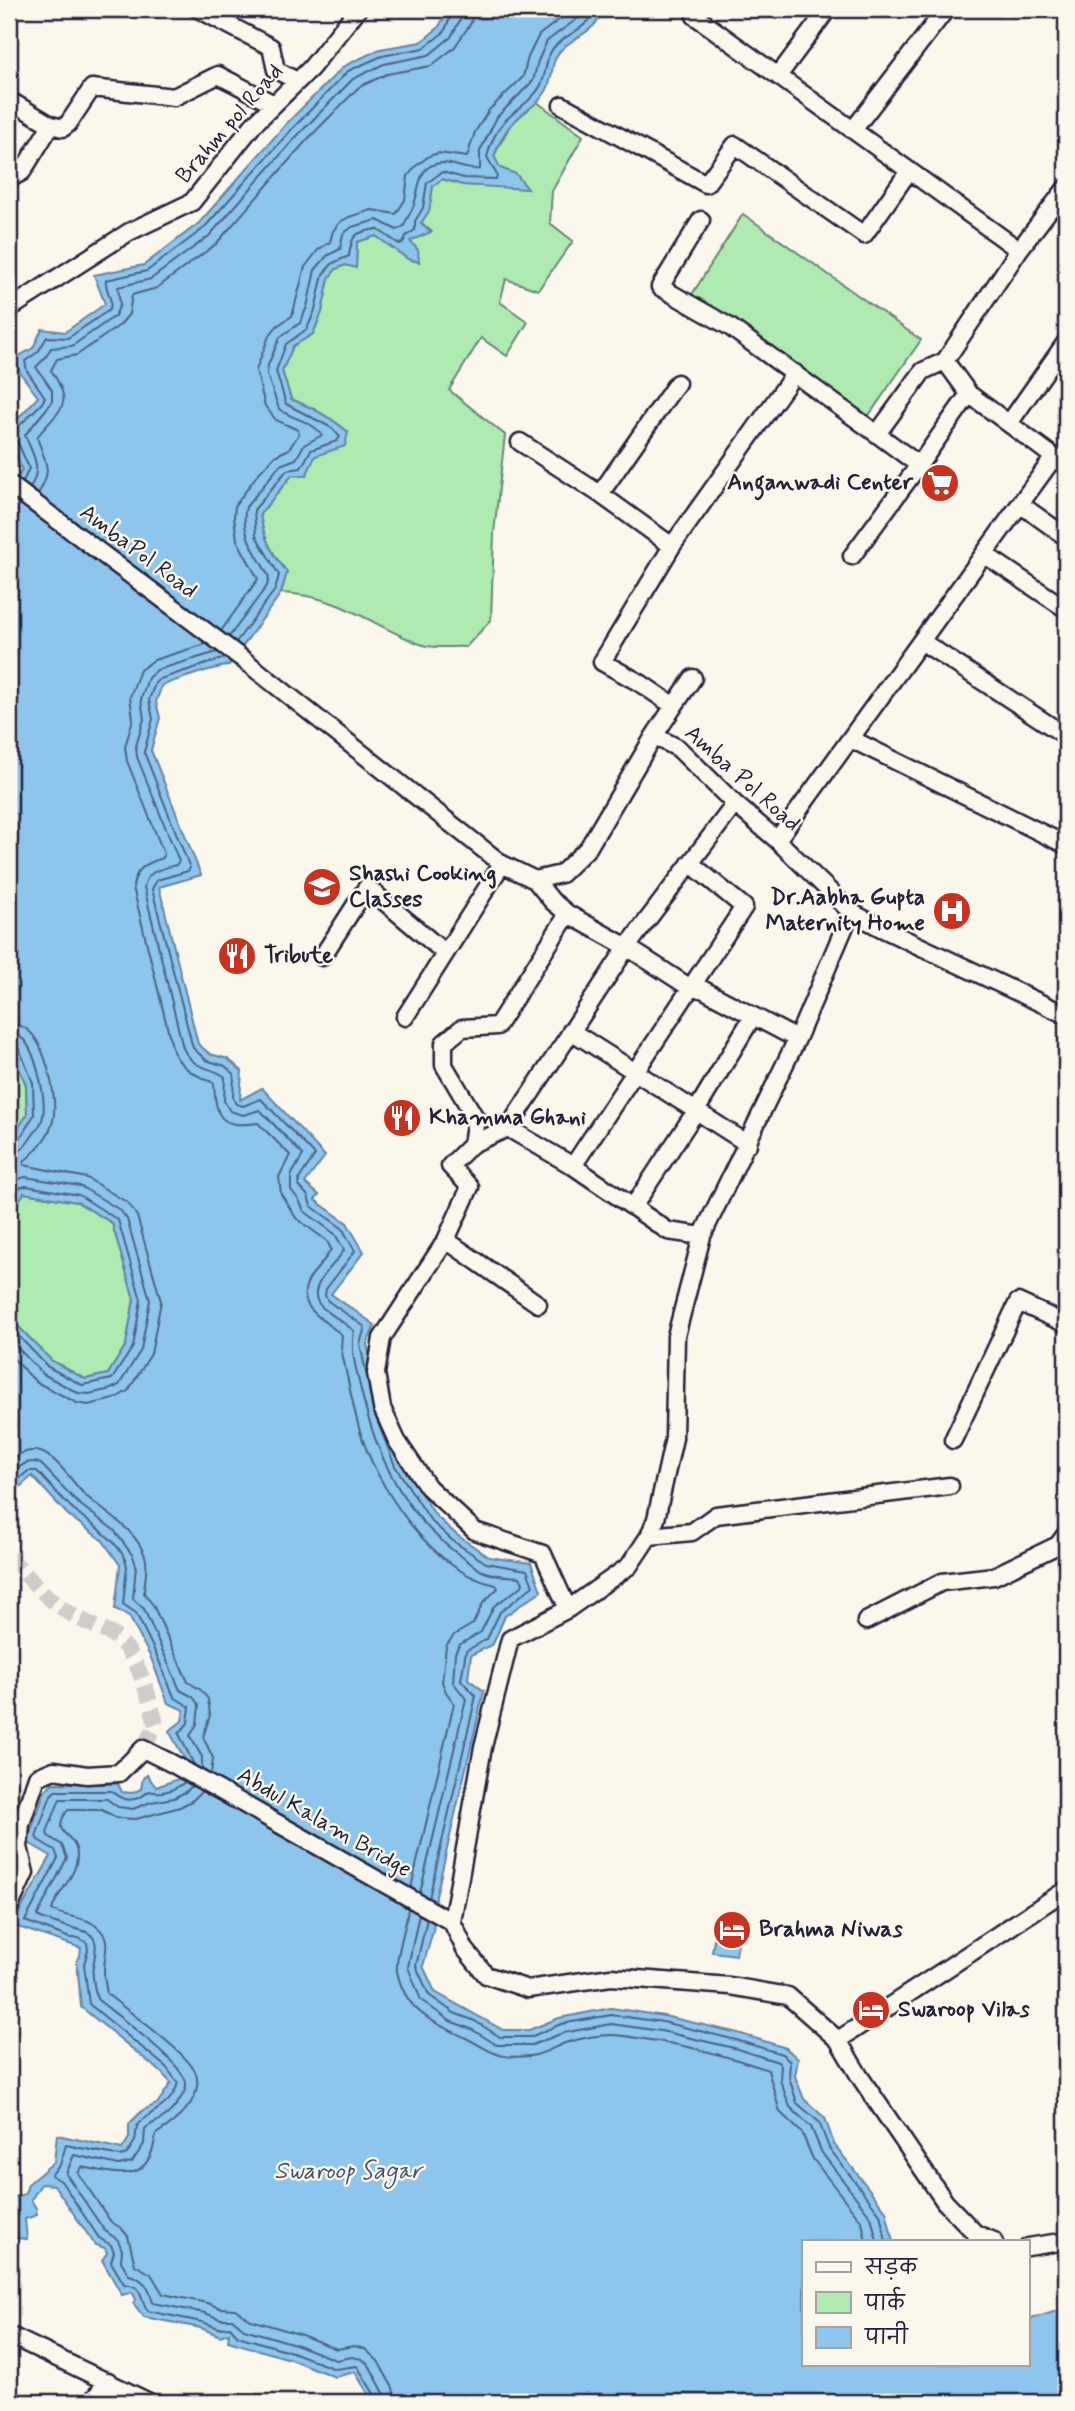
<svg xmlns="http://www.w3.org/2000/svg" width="1075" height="2411" font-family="Mynerve,'Playpen Sans Deva',sans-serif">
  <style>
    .green { fill: #afebb0; stroke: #688676; stroke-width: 2 }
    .water { fill: #8ec5ec; stroke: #6384a5; stroke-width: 2 }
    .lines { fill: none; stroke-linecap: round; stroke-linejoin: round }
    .shore { stroke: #4d6382; stroke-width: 2 }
    .minor-tunnel { stroke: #d0ccc9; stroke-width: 16; stroke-dasharray: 16 8; stroke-linecap: butt }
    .minor-casing { stroke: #22223b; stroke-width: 21 }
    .minor { stroke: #fbf7ec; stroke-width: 16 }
    .labels { text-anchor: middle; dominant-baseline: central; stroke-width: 5; stroke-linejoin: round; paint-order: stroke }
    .street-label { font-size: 23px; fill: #22223b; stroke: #fbf7ec }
    .poi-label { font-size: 23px; font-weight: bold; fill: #22223b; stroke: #fbf7ec; text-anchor: start }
    .water-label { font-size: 24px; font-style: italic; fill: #425370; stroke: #fbf7ec }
  </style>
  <rect width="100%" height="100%" fill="#fbf7ec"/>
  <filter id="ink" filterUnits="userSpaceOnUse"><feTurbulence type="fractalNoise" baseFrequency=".0143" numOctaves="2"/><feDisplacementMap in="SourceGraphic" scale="14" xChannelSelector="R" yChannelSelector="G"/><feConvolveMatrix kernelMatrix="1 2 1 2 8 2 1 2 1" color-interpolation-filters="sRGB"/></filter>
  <g filter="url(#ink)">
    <!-- green -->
    <path class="green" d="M537 102 583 136 552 191 550 223 573 241 538 290 506 279 500 302 528 322 507 356 481 338 449 390 505 435 494 533 491 620 466 647C453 646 435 649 423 645 372 626 340 595 281 593L287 572C272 554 263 537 260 514L292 475 306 476 315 456 348 432 314 409 291 399 282 371 293 346 313 334 322 312 329 278 336 269 345 265 356 267 357 242 376 236 408 259 419 262 410 241 431 231 421 223 429 211 433 186 442 179 463 185 527 188 516 174 500 168 494 156 510 125Z
      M743 214 921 340 867 418 691 296Z
      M9 1050H12L26 1085 27 1115 9 1142Z
      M24 1193 77 1202 112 1223 134 1299 126 1345 108 1374 85 1379 52 1361 13 1321 9 1294V1216Z"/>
    <!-- water -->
    <path class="water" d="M449 9H600C602 30 572 37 560 51 551 61 553 76 548 87 541 105 520 112 509 127 503 135 498 146 494 156L500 168 516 174 528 189 463 185 442 179 433 186 429 211 421 223 431 232 410 241 418 250 419 262 408 259 376 236 357 242 356 268 345 265 336 269 329 278 322 312 313 334 293 346 282 371 291 399C312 408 331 417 348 432L345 446 315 456 306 476 292 475 260 514C263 537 272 554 287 572L281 593 229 665 205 671 162 685 156 702 160 718 151 750 201 875 159 887 198 1044 210 1054 228 1059 242 1071 240 1100 262 1088 325 1156 305 1183 319 1195 315 1200 347 1223 364 1252 331 1294 375 1325 367 1344 384 1422 401 1462 419 1490 436 1516 457 1535 489 1557 531 1563 541 1591 505 1616 493 1644 471 1655 468 1679 484 1691 436 1896 433 1931 423 1966 435 1992 503 2030H529L559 2018 611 2008 664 2016 738 2033 786 2048 798 2059 795 2076 804 2099 825 2118 834 2144 886 2211 893 2241H804V2364H1028V2320L1066 2308V2402H373L355 2372 335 2377 290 2359 228 2341 229 2333 220 2336 201 2328 144 2317 133 2303 136 2299 132 2292 122 2295 102 2260 107 2253 105 2248 95 2245 54 2185 41 2184 31 2200 36 2208 37 2215 25 2219 27 2239 9 2237V2189L14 2197 25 2194 28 2184 54 2162 57 2135 122 2149 129 2138V2124L143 2110 157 2104 171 2083 161 2072 81 2007 77 1961 80 1956 81 1948 12 1925 51 1856 27 1842 45 1791 52 1783 118 1784 122 1792 132 1793 141 1789 143 1778 147 1775 156 1787 178 1779 187 1763 169 1731 182 1721 184 1710 168 1703 151 1658 129 1616 115 1609 120 1565 103 1541 68 1515 32 1476 9 1497V1294L13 1321 52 1361 85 1379 108 1374 126 1345 134 1299 112 1223 77 1202 24 1193 9 1216V1142L27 1115 26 1085 12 1051 9 1050V492L22 470 9 438V428L38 397 21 374 14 359 33 348 42 329 65 332 105 304 94 275 144 265 199 223 286 124 344 66 380 49 421 42 438 28Z
      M714 1939 738 1942 736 1955 712 1952Z"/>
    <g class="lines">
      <!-- shore -->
      <path class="shore" d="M23 482 29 468 18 443 11 434 42 403 45 397 27 371 25 361 38 352 47 337 68 338 109 310C115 299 104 290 106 280L147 271 203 229 292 129 348 71 382 56 424 48 444 32 454 9
        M30 488C43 466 33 456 25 435L52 402V390L36 367 45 358 51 348 72 346 115 316 120 305 118 287 151 279 209 236 298 135 353 79 384 64 429 55 451 37 461 18 463 9
        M38 494C54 468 45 463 37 437 61 407 75 407 51 370L57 359 77 355 120 325 129 314 132 295 157 288 216 244 306 141 359 87 387 74 431 66 454 48 471 23 474 9
        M221 631 258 579 237 540 234 517 235 506 257 475 275 456 289 449 299 434 298 430 276 420 265 406 256 370 269 336 277 326 292 316 305 267 318 250 330 242 333 231 340 222 349 217 372 210 396 214 405 200 408 176 416 166 429 156 439 153 467 157 475 132 489 110 523 77 528 57 539 35 573 9
        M229 637 267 586 269 577C258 555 239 534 246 507L280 465 296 459 304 445 322 435C313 421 293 420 279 409L267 375 268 365 280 337 300 323 307 307 315 270 327 256 340 249 343 234 352 227 377 220 397 230 404 226C407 217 413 210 415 201 420 186 418 164 442 163 455 163 466 171 480 169V151L497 117 533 81 538 61 547 41 581 16 585 9
        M236 642 275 590 279 575 256 536 254 510 287 470 301 468 311 450 337 441 340 437 332 428 286 404 276 371 286 344 307 329 315 310 323 274 333 263 349 256C352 234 354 233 377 229L399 244 403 243 406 236 415 230V221L423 208 427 183 442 172 464 178 496 179 497 175 487 157C490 144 497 128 507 119 518 108 534 99 541 85 547 72 545 55 556 45 568 33 591 27 594 9
        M206 644 154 660 140 670 130 697 133 719 125 747 127 761 164 854 163 858C146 863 135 869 133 887L173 1051C181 1069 197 1076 214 1083 216 1119 220 1128 258 1123L290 1155 279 1177 281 1194 296 1218 327 1241 331 1249C327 1258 318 1267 312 1275 290 1305 323 1319 342 1335L341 1348C347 1375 352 1402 359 1428 375 1485 433 1573 496 1585L498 1588 483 1603 473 1624 454 1635 446 1646 442 1682 446 1692 454 1703 411 1888
        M217 652 157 670 148 678 141 699 144 719 136 746 137 757 179 861 176 865C162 869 147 870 144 887L183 1048C195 1072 210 1065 225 1077L224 1101 230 1111 243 1115 260 1110 303 1155 291 1176V1190L299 1200 304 1211 335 1234 344 1250C336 1265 302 1289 322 1307 332 1316 344 1322 354 1331 350 1352 357 1373 362 1394 377 1459 408 1521 465 1559 470 1563 476 1568 482 1571 493 1576 508 1576 520 1577L523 1583 522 1586 494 1606 481 1632 459 1645 455 1653 453 1682 466 1699 420 1893
        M225 658 160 679 155 683 149 700 153 719 144 752 190 868 188 871 157 880 152 889 193 1048 206 1060 225 1066 234 1074 233 1098 236 1104 243 1106 261 1099 315 1155 299 1179V1186L308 1196 311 1206 342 1228 355 1251 326 1289 325 1296 328 1301 365 1327 360 1344 366 1373
        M9 1024C17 1024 23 1026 29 1031 46 1046 58 1099 53 1121 50 1135 35 1153 24 1161V1165L87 1178 128 1203 137 1216 161 1301 151 1354 128 1391 114 1399 88 1405 77 1403 36 1382 9 1354
        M9 1035C15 1035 20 1036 24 1040 36 1053 48 1103 42 1120 40 1127 34 1133 30 1139 24 1148 20 1153 9 1154
        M9 1043 19 1048 33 1083 34 1115 17 1143 9 1145
        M9 1187 16 1180 25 1177 80 1186 120 1210 127 1219 150 1300 141 1350 119 1385 111 1389 89 1394 78 1393 43 1374 9 1339
        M9 1203 19 1188 26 1186 79 1195 118 1220 141 1300 133 1347 112 1379 82 1385 48 1367 9 1326
        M377 1420 395 1466 431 1521 453 1541 486 1563 527 1570 533 1586 500 1612 487 1639 466 1651 461 1680 476 1696 429 1898
        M9 1462C19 1453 30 1447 43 1453 60 1461 72 1482 85 1495 106 1514 135 1528 145 1556 149 1568 144 1581 144 1593L153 1605 188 1682 201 1690 208 1699 210 1715 203 1737 213 1758 211 1774
        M9 1476C19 1467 27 1458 41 1464L78 1503 114 1530 133 1556 136 1565 133 1599 144 1609 180 1690 193 1697 199 1705 197 1724 190 1736 202 1757V1769
        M9 1488 28 1471H37C48 1483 59 1496 71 1507 89 1525 121 1539 127 1566L123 1604 136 1613 157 1656 174 1697 190 1707 188 1723 179 1734 194 1765
        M185 1782C175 1790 161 1795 149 1791 137 1802 123 1803 112 1791H55L51 1795 36 1836 38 1840 55 1850 58 1858 25 1921 70 1938H79L87 1943 88 1950 84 1964 89 2004 166 2067 178 2083C169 2111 151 2108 137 2126L135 2141 127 2154 120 2156 66 2145 60 2165 51 2175 61 2181 99 2238 111 2245 114 2252 111 2262 124 2284C146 2286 138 2298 148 2311L202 2322 219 2328 230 2327 238 2336 292 2352 335 2369 357 2366 376 2397 377 2402
        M192 1786 187 1791 174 1798 151 1802 133 1809 118 1807 107 1799H60L47 1832 48 1836 62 1845 67 1858 37 1916C51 1923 66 1926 80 1930 101 1934 96 1951 93 1966 91 1975 95 1990 97 1999 113 2013 190 2067 186 2086 184 2096 172 2112 164 2117 158 2122 151 2123 145 2129L144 2144 132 2162 119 2165 74 2155 66 2174 104 2230 118 2240 122 2250 121 2261 129 2275C145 2279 149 2288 153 2303L205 2313 220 2319H232L244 2329 295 2344 336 2360 352 2357 362 2359 369 2365 384 2393 386 2402
        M202 1791 193 1800 180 1807 136 1819 117 1818 102 1810H68C48 1837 77 1831 77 1856 77 1876 57 1892 52 1910 64 1917 78 1916 90 1922 115 1936 104 1950 104 1971 104 1979 106 1987 107 1994 127 2011 189 2053 196 2074 204 2100 174 2123 156 2134 149 2186 120 2174 82 2167L78 2173 111 2222 121 2228 128 2236 135 2265 151 2274 163 2294 207 2303 220 2308 235 2309 251 2320 299 2334 337 2349 354 2346 365 2349 378 2361 393 2388 396 2402
        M408 1908C407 1926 395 1956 397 1971 405 2012 433 2022 466 2038 495 2053 494 2059 530 2056 543 2055 554 2047 565 2043 578 2039 598 2035 612 2035 623 2035 634 2038 644 2039 686 2045 728 2056 768 2070L780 2112 802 2133 813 2159 862 2222 866 2241
        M419 1914 408 1967 421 2000 450 2021 471 2029 497 2045H532L563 2033 611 2024 661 2031 734 2048 778 2062 781 2066 780 2080 790 2107 811 2127 822 2153 871 2217 877 2241
        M427 1919 416 1966 429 1995 454 2013 475 2021 500 2037H530L561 2024 611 2015 663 2022 736 2040 782 2054 790 2062 789 2077 797 2103 819 2122 829 2148 880 2214 886 2241"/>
      <!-- minor-tunnel -->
      <path class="minor-tunnel" d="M9 1557C25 1573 40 1592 59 1606 75 1618 93 1625 111 1634 137 1649 149 1697 156 1724L143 1749"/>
      <defs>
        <path id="minor" d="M198 9 271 47 276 70 297 81
          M701 9 695 16 1019 250
          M778 76 828 9
          M9 100 51 125 63 128 68 124 92 88 174 97 218 75 274 104
          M562 105 706 184 735 145 864 235 909 171
          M853 130 946 9
          M9 179 22 172 51 125
          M1066 188 1019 250 945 361 969 394 1066 466
          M701 220 660 287 730 327 877 434 923 371 945 361
          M9 309 129 232 192 202 254 124 311 68 358 9
          M1010 422 1066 342
          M520 442 600 494 672 546
          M919 465 969 394
          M9 484 240 657 502 864 535 880 561 874 588 848 654 736 678 748 735 804 777 840 851 912 881 928 1066 1015
          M600 494 677 383
          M1020 504 1066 537
          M984 554 1054 457
          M852 556 919 465 877 434
          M921 641 1066 736
          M674 706 693 678
          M654 736 674 706 640 683 602 662 672 546 795 373
          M851 739 1066 845
          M777 840 984 554 1066 609
          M535 880 552 901 568 914 627 947 689 987 702 989 797 1039
          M851 912 797 1039 702 1236 676 1336 674 1438 656 1519 649 1536 629 1566 568 1609 510 1639 483 1747 452 1922 465 1949 486 1975 528 1989 611 1977 730 1986 788 1996 838 2040 860 2077 945 2202 976 2234 994 2241
          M322 957 367 887 445 953
          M405 1017 502 864
          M571 1031 748 1144
          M508 1128 472 1144 450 1166 470 1187 446 1240 382 1338 376 1373 382 1408 397 1441 428 1487 475 1531 543 1554 568 1609
          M472 1144 476 1119 444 1065V1043L462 1028 497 1026 568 914
          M573 1166 744 907 690 863
          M633 1207 696 1111 753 1016
          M702 1236 668 1231 573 1166 508 1128 627 947 735 804
          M446 1240 538 1304
          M953 1440 1018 1302 1066 1324
          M649 1536 692 1532 716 1515 950 1486
          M866 1621 942 1582 994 1576 1058 1545 1066 1534
          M9 1908 25 1873 19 1847 21 1824 37 1777 54 1770 87 1775 119 1773 143 1749 173 1764 452 1922
          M838 2040 1066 1890
          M1028 2247 1066 2241
          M9 2335 149 2402
          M91 2402 108 2381"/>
      </defs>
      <!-- minor casing -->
      <use href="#minor" class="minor-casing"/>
      <!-- minor -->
      <use href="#minor" class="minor"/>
    </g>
  </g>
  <!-- icons -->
  <defs>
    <symbol id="supermarket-disc" viewBox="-11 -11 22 22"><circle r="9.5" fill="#c8321e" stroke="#fbf7ec"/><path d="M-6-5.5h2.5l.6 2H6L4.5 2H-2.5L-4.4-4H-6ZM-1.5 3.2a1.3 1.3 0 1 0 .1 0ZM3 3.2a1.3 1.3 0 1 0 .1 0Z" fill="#fff"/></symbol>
    <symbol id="school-disc" viewBox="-11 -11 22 22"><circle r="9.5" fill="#c8321e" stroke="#fbf7ec"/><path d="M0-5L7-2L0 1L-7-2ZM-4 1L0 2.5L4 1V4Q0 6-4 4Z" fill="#fff"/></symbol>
    <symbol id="hospital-disc" viewBox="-11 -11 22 22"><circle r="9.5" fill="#c8321e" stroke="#fbf7ec"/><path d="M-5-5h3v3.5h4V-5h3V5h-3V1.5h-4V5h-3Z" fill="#fff"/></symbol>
    <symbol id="restaurant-disc" viewBox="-11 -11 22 22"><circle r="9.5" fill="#c8321e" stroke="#fbf7ec"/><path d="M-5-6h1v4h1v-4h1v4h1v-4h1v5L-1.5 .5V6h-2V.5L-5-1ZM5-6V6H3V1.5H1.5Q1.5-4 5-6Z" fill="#fff"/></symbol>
    <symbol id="hotel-disc" viewBox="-11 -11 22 22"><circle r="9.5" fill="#c8321e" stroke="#fbf7ec"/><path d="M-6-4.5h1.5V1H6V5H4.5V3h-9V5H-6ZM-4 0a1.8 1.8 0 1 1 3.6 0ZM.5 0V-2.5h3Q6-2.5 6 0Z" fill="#fff"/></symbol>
  </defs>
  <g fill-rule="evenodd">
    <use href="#supermarket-disc" x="918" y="461" width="44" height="44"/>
    <use href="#school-disc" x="300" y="865" width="44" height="44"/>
    <use href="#hospital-disc" x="930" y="889" width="44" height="44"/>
    <use href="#restaurant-disc" x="215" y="934" width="44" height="44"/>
    <use href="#restaurant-disc" x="380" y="1096" width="44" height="44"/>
    <use href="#hotel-disc" x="710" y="1908" width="44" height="44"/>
    <use href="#hotel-disc" x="849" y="1988" width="44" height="44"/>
  </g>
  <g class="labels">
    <!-- street labels -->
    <g class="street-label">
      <text transform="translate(230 124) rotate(-49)">Brahm pol Road</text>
      <text transform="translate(138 552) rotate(37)">AmbaPol Road</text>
      <text transform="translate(742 779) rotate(42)">Amba Pol Road</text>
      <text transform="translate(324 1823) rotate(30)">Abdul Kalam Bridge</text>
    </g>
    <!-- poi labels -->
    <g class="poi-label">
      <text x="913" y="483" text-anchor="end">Anganwadi Center</text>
      <text x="349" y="874">Shashi Cooking<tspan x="349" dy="26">Classes</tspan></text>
      <text x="925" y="898" text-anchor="end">Dr.Aabha Gupta<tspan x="925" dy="26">Maternity Home</tspan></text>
      <text x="264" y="956">Tribute</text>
      <text x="429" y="1118">Khamma Ghani</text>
      <text x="759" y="1930">Brahma Niwas</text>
      <text x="898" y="2010">Swaroop Vilas</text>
    </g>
    <!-- water labels -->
    <g class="water-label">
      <text x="348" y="2171">Swaroop Sagar</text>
    </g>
  </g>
  <!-- margin -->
  <rect width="1075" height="2411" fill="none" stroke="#fbf7ec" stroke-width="35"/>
  <rect x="18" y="18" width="1040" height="2376" fill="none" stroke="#22223b" stroke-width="2.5" filter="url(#ink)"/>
  <!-- legend -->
  <rect x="802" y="2240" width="228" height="126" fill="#fbf7ec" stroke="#a4a2a5" stroke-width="2"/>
  <rect x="816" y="2262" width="35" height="10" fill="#fbf7ec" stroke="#a4a2a5" stroke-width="2"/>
  <text x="865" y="2274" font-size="21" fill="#22223b">सड़क</text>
  <rect x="816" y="2292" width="35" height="21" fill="#afebb0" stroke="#a4a2a5" stroke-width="2"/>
  <text x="865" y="2310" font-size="21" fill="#22223b">पार्क</text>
  <rect x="816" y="2327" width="35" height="21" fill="#8ec5ec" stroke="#a4a2a5" stroke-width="2"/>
  <text x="865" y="2344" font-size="21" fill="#22223b">पानी</text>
</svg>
